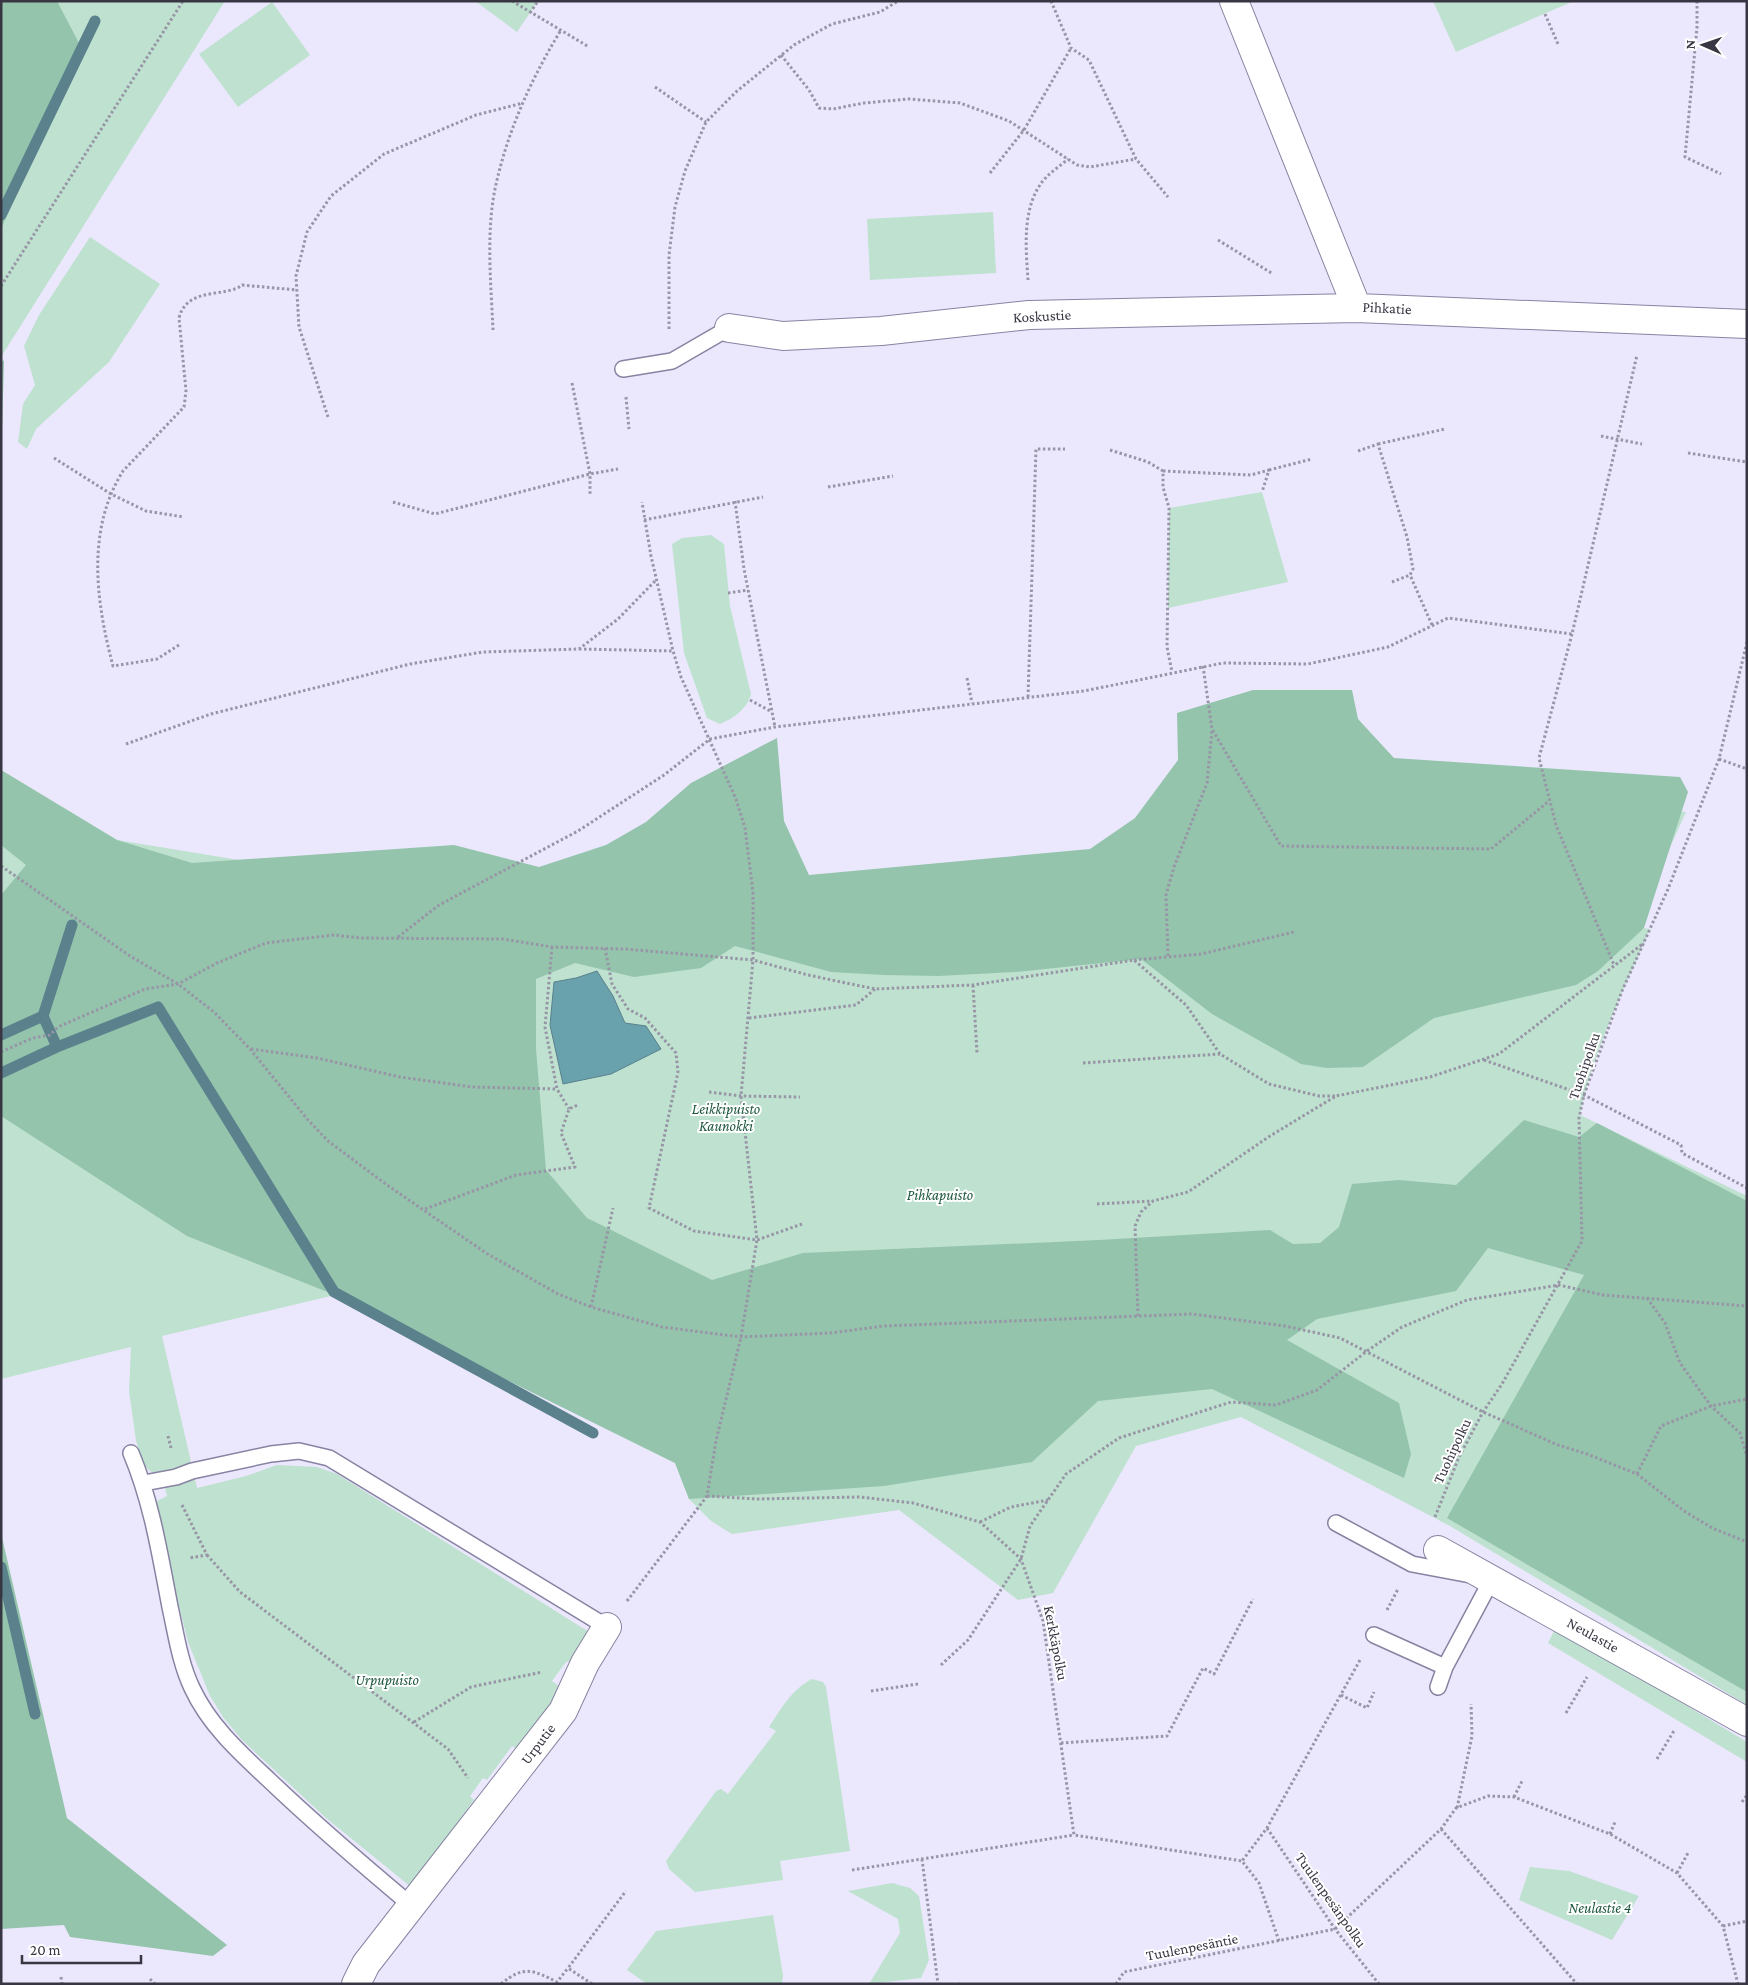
<svg xmlns="http://www.w3.org/2000/svg" width="1748" height="1985" font-family="'Crimson Pro',serif">
  <style>
    .green { fill: #bfe1cf }
    .forest { fill: #94c4ac }
    .water { fill: #69a1ac; stroke: #5a818c }
    .lines { fill: none; stroke-linecap: round; stroke-linejoin: round }
    .stream { stroke: #5a818c; stroke-width: 11 }
    .service-casing { stroke: #8783a2; stroke-width: 18 }
    .minor-casing { stroke: #8783a2; stroke-width: 30 }
    .path { stroke: #9795a6; stroke-width: 3; stroke-dasharray: 2.5 2.5; stroke-linecap: butt }
    .service { stroke: #fff; stroke-width: 15 }
    .minor { stroke: #fff; stroke-width: 28 }
    .labels { text-anchor: middle; dominant-baseline: central; stroke-width: 4; stroke-linejoin: round; paint-order: stroke }
    .street-label { font-size: 15px; fill: #383643; stroke: #fff }
    .park-label { font-size: 15px; font-style: italic; fill: #1d573f; stroke: #fff }
  </style>
  <rect width="100%" height="100%" fill="#ebe8fd"/>
  <!-- green -->
  <path class="green" d="M1 1H225L1 357Z
    M475 1H538L517 32Z
    M1433 1H1574L1456 52Z
    M272 2 310 55 238 107 199 54Z
    M993 212 996 273 870 280 867 219Z
    M90 237 160 284 109 362 36 429 27 449 18 442 23 404 35 385 24 346 39 315Z
    M1262 492 1288 582 1168 608 1169 508Z
    M711 535 724 544 730 606 751 694C748 708 733 719 720 724L707 718 684 653 672 544 682 538Z
    M1 770 117 840 577 915 1624 807 1686 812 1627 942 1644 928 1650 929C1624 990 1593 1050 1580 1115L1747 1196V1705L1450 1526 1241 1417 1136 1446 1053 1593 1018 1600 899 1510 732 1534 711 1521 689 1499 675 1463 335 1295 162 1336 197 1488 246 1476 277 1465 317 1467 337 1474 589 1632 576 1660 566 1662 552 1681 564 1690 521 1752 512 1746 487 1780 483 1778 470 1796 474 1800 411 1887 326 1818 242 1740 223 1717 210 1696 188 1642 153 1503 167 1496 161 1472 153 1473 145 1467 136 1441 129 1391 131 1347 1 1379Z
    M1556 1627 1747 1742V1762L1548 1643Z
    M812 1679 823 1682 826 1687 850 1851 780 1861 783 1880 695 1892 669 1869 666 1861 716 1791 721 1789 728 1794 776 1731 769 1727C781 1709 792 1689 812 1679Z
    M1530 1867 1569 1871 1639 1896 1612 1940 1519 1900Z
    M892 1883 910 1888 919 1896 929 1960 921 1978 869 1984 900 1933 898 1919 848 1891Z
    M773 1915 783 1975 782 1984H647L627 1970 656 1931Z"/>
  <!-- forest -->
  <path class="forest" d="M1 1H57L81 47 1 229Z
    M4 360 1 469V363Z
    M1253 690H1352L1358 719 1394 758 1680 777 1688 792 1644 928 1598 971 1576 985 1434 1018 1363 1067 1327 1068 1301 1064 1212 1014 1141 959 1015 972 938 976 884 975 831 972 735 946 701 968 634 977 575 963 536 979V1049L546 1170 587 1218 712 1280 803 1253 1099 1240 1270 1230 1293 1244 1320 1243 1339 1227 1352 1184 1399 1180 1456 1185 1524 1120 1579 1137 1597 1123 1747 1201V1692L1447 1518 1584 1275 1488 1248 1456 1291 1317 1319 1287 1340 1399 1403 1411 1454 1404 1478 1212 1389 1098 1401 1032 1462 884 1486 689 1499 675 1463 335 1295 187 1236 1 1116V895L26 865 1 845V770L117 840 192 863 454 845 539 867 606 845 646 822 691 783 777 738 784 821 809 875 1090 849 1135 818 1178 760 1177 713Z
    M1 1533 67 1818 227 1945 213 1956 70 1937 64 1925 1 1929Z"/>
  <!-- water -->
  <path class="water" d="M597 971 613 996 625 1023 646 1026 661 1049 611 1074 563 1084 550 1025 554 982 576 978Z"/>
  <g class="lines">
    <!-- stream -->
    <path class="stream" d="M1 215 95 21
      M1 1035 43 1016
      M57 1047 158 1007 334 1292 593 1433
      M1 1073 57 1047 43 1016 72 925
      M1 1567 35 1714"/>
    <defs>
      <path id="service" d="M623 369 672 361 729 328
        M131 1453C152 1503 160 1555 170 1607 176 1634 180 1663 192 1688 209 1725 240 1753 269 1780 315 1824 363 1865 412 1906
        M144 1483 176 1477 192 1471 271 1454 299 1451 329 1458 607 1627
        M1336 1523 1412 1564 1492 1579 1445 1667 1438 1687
        M1374 1635 1445 1667"/>
      <path id="minor" d="M1234 1 1357 308 1747 324
        M729 328 783 336 881 331 1029 315 1357 308
        M1438 1550 1747 1722
        M356 1984 366 1964 563 1711 585 1663 607 1627"/>
    </defs>
    <!-- service casing -->
    <use href="#service" class="service-casing"/>
    <!-- minor casing -->
    <use href="#minor" class="minor-casing"/>
    <!-- path -->
    <path class="path" d="M512 1 589 47
      M1051 1 1071 48 1089 60 1136 159 1168 197
      M1697 1V27L1685 157 1721 174
      M530 13 538 1
      M1545 14 1558 44
      M781 55 809 90 819 108 833 109 864 103 909 99 960 103 1009 121 1077 165 1090 167 1136 159
      M655 87 706 122
      M990 173 1024 130 1071 48
      M1218 240 1273 274
      M1028 280C1026 249 1022 212 1040 185 1046 175 1059 167 1068 159
      M1 286 183 1
      M669 329V255L675 207 685 171 706 122 737 91 794 45 832 24 880 12 898 1
      M493 330C491 285 486 233 495 189 507 132 531 79 561 30
      M572 383 590 474V494
      M626 397 629 429
      M328 417 299 327 296 276 307 232 331 196 384 154 476 115 523 103
      M1601 436 1642 444
      M1378 444 1445 429
      M1110 450 1148 462 1163 471V487L1169 508 1167 647 1172 672
      M1358 451 1378 444 1407 537 1413 569 1410 575 1432 625
      M1688 453 1747 462
      M54 458 111 494 146 511 184 517
      M1269 470 1312 459
      M1163 471 1251 475 1269 470 1262 492
      M828 487 893 476
      M735 501 744 569 775 727
      M393 502 435 514 590 474 618 469
      M644 520 763 497
      M1392 582 1410 575
      M728 593 748 590
      M1572 634 1539 758 1556 825 1614 965
      M179 645 157 659 113 666C96 602 86 530 123 471L184 407 186 391 179 318C187 286 226 298 242 285L297 290
      M579 649 673 651
      M1203 666 1212 729 1281 846 1491 849 1549 801
      M967 678 972 703
      M1028 697 1036 449H1065
      M750 700 772 712
      M126 744 211 714 410 664 483 652 579 649 618 619 656 580
      M1719 759 1747 769
      M1 866 130 956 178 984 214 1012 250 1049 308 1120 328 1141 387 1185 486 1253 558 1294 591 1307 662 1327 741 1337 830 1333 884 1326 1192 1314 1285 1326 1340 1338 1483 1412 1558 1445 1587 1454 1637 1474 1684 1511 1712 1528 1747 1542
      M398 937 439 905 578 831 664 775 710 739 775 727 1084 691 1223 663 1308 664 1388 647 1448 618 1572 634 1637 355
      M552 947 545 1027 557 1089 569 1109
      M605 948 612 984 628 1009 645 1018 676 1053 678 1072 649 1208 694 1231 757 1240 802 1224
      M1168 956 1166 895 1174 867 1207 783 1212 730
      M1134 960 1201 954 1294 932
      M973 985 977 1053
      M749 1018 856 1005 875 989
      M251 1049 317 1058 400 1077 472 1087 557 1089
      M1 1052 33 1038 50 1035 58 1027 145 989 178 984 217 963 266 943 334 935 360 938 503 939 552 947 625 949 753 960 808 975 875 989 973 985 1134 960 1186 1005 1220 1054 1269 1084 1319 1096H1336
      M1484 1060 1584 1095 1681 1145 1682 1153 1747 1188
      M1083 1063 1220 1054
      M709 1092 741 1096 800 1097
      M1097 1204 1152 1201
      M425 1209 516 1175 575 1167 561 1133 569 1109 578 1105
      M1647 1298 1665 1323 1680 1363 1711 1406 1740 1433 1747 1457
      M591 1307 613 1208
      M1138 1316 1135 1226 1141 1212 1153 1201 1188 1192 1270 1136 1336 1096 1430 1077 1499 1054 1644 943
      M168 1436 171 1448
      M1637 1474 1661 1426 1711 1406 1747 1399
      M707 1496 757 1499 860 1497 913 1503 980 1522 1021 1559 1043 1621 1074 1835 1242 1861
      M182 1505 207 1555 189 1558
      M1435 1517 1459 1457 1483 1412 1502 1384 1582 1241 1579 1118 1584 1095 1622 991 1668 889 1719 759 1747 642
      M980 1522 1011 1507 1048 1500
      M207 1555 240 1592 448 1749 468 1778
      M627 1601 707 1496 716 1441 741 1337 757 1240 741 1096 753 960V892L745 828 736 799 681 677 673 651 651 556 642 502
      M1387 1610 1398 1589
      M941 1665 968 1640 1021 1559 1030 1526 1066 1474 1119 1438 1231 1402 1276 1405 1317 1390 1367 1351 1402 1327 1467 1300 1559 1285 1603 1295 1747 1306
      M871 1691 918 1684
      M1341 1695 1367 1708 1374 1692
      M1566 1713 1587 1677
      M414 1722 471 1687 542 1672
      M1061 1743 1167 1736 1203 1668 1214 1674 1253 1599
      M1657 1759 1675 1729
      M1514 1797 1522 1781
      M1742 1802 1747 1795
      M1457 1808 1472 1736 1471 1704
      M1267 1828 1335 1929 1379 1984
      M1441 1829 1577 1984
      M1610 1834 1615 1822
      M922 1859 938 1984
      M852 1870 1074 1835
      M1677 1873 1688 1853
      M1723 1926 1747 1921
      M1279 1941 1259 1883 1242 1861 1267 1828 1360 1660
      M61 1977 62 1984
      M150 1979 155 1984
      M501 1984C524 1965 533 1970 557 1982L568 1968
      M592 1984 568 1968 626 1891
      M959 1984H960
      M1116 1984 1124 1972 1335 1929 1441 1829 1456 1808 1488 1796 1514 1797 1610 1834 1677 1873 1723 1926 1738 1984"/>
    <!-- service -->
    <use href="#service" class="service"/>
    <!-- minor -->
    <use href="#minor" class="minor"/>
  </g>
  <g class="labels">
    <!-- street labels -->
    <g class="street-label">
      <text transform="translate(1387 308) rotate(3)">Pihkatie</text>
      <text transform="translate(1042 316) rotate(-3)">Koskustie</text>
      <text transform="translate(1584 1066) rotate(-71)">Tuohipolku</text>
      <text transform="translate(1452 1451) rotate(-65)">Tuohipolku</text>
      <text transform="translate(1593 1635) rotate(29)">Neulastie</text>
      <text transform="translate(1056 1643) rotate(79)">Kerkkäpolku</text>
      <text transform="translate(538 1744) rotate(-53)">Urputie</text>
      <text transform="translate(1331 1900) rotate(55)">Tuulenpesänpolku</text>
      <text transform="translate(1192 1947) rotate(-11)">Tuulenpesäntie</text>
    </g>
    <!-- park labels -->
    <g class="park-label">
      <text x="726" y="1109">Leikkipuisto<tspan x="726" dy="17">Kaunokki</tspan></text>
      <text x="940" y="1195">Pihkapuisto</text>
      <text x="387" y="1680">Urpupuisto</text>
      <text x="1600" y="1908">Neulastie 4</text>
    </g>
  </g>
  <!-- border -->
  <rect width="1748" height="1985" fill="none" stroke="#383643" stroke-width="5"/>
  <!-- north arrow -->
  <g transform="translate(1703 45) rotate(272)" stroke="#ffffff" stroke-width="4" paint-order="stroke">
  <path d="M0-4L9 19L0 12L-9 19Z" fill="#383643"/>
  <text y="-8" font-size="14" font-weight="bold" text-anchor="middle" fill="#383643">N</text>
  </g>
  <!-- scale -->
  <path d="M22 1955v8h119v-8" fill="none" stroke="#383643" stroke-width="2.5"/>
  <text x="30" y="1955" font-size="15" fill="#383643" stroke="#ffffff" stroke-width="4" paint-order="stroke">20 m</text>
</svg>
